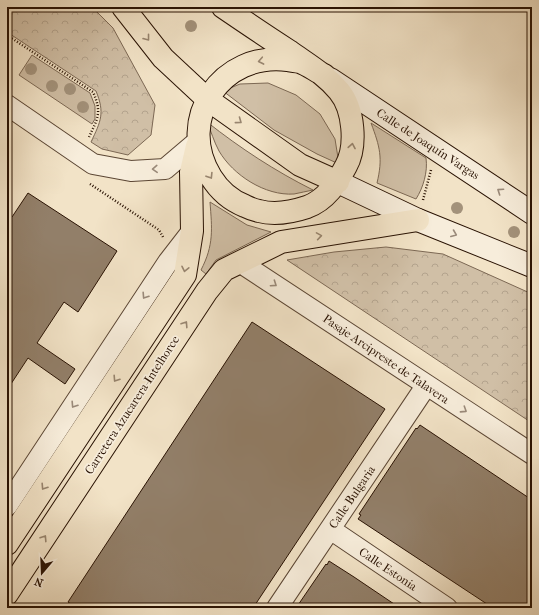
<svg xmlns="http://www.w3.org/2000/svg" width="539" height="615" font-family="'IM FELL French Canon',serif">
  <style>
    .green { fill: #d0bfa6; stroke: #7c6854 }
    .forest { fill: url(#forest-crowns); stroke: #7c6854 }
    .building { fill: #927f69; stroke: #291203 }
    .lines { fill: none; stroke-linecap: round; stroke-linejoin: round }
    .street-casing { stroke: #5b4634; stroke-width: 22 }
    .secondary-casing { stroke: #291203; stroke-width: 24 }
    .primary-casing { stroke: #291203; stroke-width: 24 }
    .path { stroke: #291203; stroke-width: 2.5; stroke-dasharray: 1 2; stroke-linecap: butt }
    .street { stroke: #f7eddb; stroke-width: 20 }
    .secondary { stroke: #f7eddb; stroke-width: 22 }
    .primary { stroke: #f2e3c7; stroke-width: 22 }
    .tree { fill: #a3927b }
    .oneway { stroke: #98856f }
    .oneway2 { stroke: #9a8a7a }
    .labels { text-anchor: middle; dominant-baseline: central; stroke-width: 3.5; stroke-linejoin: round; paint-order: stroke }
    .street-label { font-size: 12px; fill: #291203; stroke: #f7eddb }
  </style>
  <defs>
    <pattern id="forest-crowns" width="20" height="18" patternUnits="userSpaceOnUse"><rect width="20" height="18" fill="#d0bfa6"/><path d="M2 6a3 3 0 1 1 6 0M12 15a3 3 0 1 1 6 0" fill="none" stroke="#b3a38d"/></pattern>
  </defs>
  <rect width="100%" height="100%" fill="#f2e3c7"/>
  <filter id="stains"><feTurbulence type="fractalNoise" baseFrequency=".005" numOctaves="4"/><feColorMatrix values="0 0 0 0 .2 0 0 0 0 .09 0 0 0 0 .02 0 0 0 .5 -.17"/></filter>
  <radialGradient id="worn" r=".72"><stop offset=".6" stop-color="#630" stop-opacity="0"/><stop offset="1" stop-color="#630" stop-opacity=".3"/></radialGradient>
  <!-- green -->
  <path class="green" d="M32 55 90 93 95 106V119L92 124 19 75Z
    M268 83 296 95 320 114 335 139 339 164 317 154 274 130 223 91 240 84Z
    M207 122C240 148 275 171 313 190 307 191 300 193 294 194 265 196 233 175 219 151 214 142 211 131 207 122Z
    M371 123 426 158C428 172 423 188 416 199L377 183C383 158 380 147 371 123Z
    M210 202 247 225 271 232 216 260 206 274 201 270C214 245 212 229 210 202Z"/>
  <!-- forest -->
  <path class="forest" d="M7 7H92L113 28 155 105 151 135 128 155 102 149 91 142C101 121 105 113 96 91L7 32Z
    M386 247 443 254 532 294V423L287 260 334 252Z"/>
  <!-- building -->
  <path class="building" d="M28 193 117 251 78 312 64 302 37 343 75 369 65 384 28 358 7 390V214L12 217Z
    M252 322 385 409 253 608H77L68 602Z
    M420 425 532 500V608H493L358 519 361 515 359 514 416 428 417 429Z
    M329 561 354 577 400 608H296L326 564 327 565Z"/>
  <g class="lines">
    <defs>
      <path id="street" d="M7 105 93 164 131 171 165 169 198 141
        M241 263 532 454
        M7 506 168 262 192 231
        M330 529 447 608
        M277 608 426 386"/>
      <path id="secondary" d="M330 79 532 213
        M338 182 418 220 532 266"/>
      <path id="primary" d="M123 7 163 58 207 99 300 165 338 182
        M223 7C245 22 267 37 289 51 307 64 325 74 339 91 354 109 357 146 346 166 337 183 326 200 307 207 292 212 274 215 259 211 254 210 249 208 245 206 230 200 219 190 211 177 175 119 222 51 288 60 291 61 296 61 300 62 308 65 316 71 324 75
        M7 544 185 275 192 231 191 172 197 146
        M7 594 207 291 224 270 281 242 418 220"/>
    </defs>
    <!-- street casing -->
    <use href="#street" class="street-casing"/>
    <!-- secondary casing -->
    <use href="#secondary" class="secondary-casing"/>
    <!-- primary casing -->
    <use href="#primary" class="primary-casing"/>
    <!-- path -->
    <path class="path" d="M7 35 93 92C102 112 98 118 89 137
      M90 184 159 230 163 237
      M423 200 431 170"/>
    <!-- street -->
    <use href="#street" class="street"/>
    <!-- secondary -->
    <use href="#secondary" class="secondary"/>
    <!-- primary -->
    <use href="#primary" class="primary"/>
  </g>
  <!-- trees -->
  <g class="tree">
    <circle cx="191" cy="26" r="6"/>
    <circle cx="31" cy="69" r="6"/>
    <circle cx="52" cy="86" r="6"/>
    <circle cx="70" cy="89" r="6"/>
    <circle cx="83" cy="107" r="6"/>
    <circle cx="457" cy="208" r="6"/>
    <circle cx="514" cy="232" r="6"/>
  </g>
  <!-- one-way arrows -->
  <defs><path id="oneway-chevron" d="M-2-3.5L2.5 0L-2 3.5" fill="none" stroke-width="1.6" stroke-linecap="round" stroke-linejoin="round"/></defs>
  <g class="oneway">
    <use href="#oneway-chevron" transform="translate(147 38) rotate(52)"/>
    <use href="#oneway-chevron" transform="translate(261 61) rotate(169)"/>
    <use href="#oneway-chevron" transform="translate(239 121) rotate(36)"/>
    <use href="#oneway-chevron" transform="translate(352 146) rotate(-80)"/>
    <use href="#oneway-chevron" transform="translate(210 176) rotate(58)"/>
    <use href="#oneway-chevron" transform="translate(319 236) rotate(-9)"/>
    <use href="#oneway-chevron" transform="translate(185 269) rotate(102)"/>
    <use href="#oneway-chevron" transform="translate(185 324) rotate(-57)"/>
    <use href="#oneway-chevron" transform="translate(116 379) rotate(123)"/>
    <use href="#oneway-chevron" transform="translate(44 487) rotate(123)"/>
    <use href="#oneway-chevron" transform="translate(44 538) rotate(-57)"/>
  </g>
  <g class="oneway2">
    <use href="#oneway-chevron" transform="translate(155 169) rotate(177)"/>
    <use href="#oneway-chevron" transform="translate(500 191) rotate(-146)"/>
    <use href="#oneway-chevron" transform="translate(454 234) rotate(22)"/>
    <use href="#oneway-chevron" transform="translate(274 284) rotate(34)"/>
    <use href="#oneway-chevron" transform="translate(145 296) rotate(123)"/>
    <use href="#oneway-chevron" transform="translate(74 405) rotate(123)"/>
    <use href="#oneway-chevron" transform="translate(464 410) rotate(33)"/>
  </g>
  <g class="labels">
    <!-- street labels -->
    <g class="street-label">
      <text transform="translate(428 144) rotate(33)">Calle de Joaquín Vargas</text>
      <text transform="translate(386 359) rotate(34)">Pasaje Arcipreste de Talavera</text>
      <text transform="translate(132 405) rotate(-57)">Carretera Azucarera-Intelhorce</text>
      <text transform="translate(352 497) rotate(-56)">Calle Bulgaria</text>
      <text transform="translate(388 569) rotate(34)">Calle Estonia</text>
    </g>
  </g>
  <!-- margin -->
  <rect width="539" height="615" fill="none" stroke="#f2e3c7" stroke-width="24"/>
  <rect x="8" y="8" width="523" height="599" fill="none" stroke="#291203" stroke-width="2"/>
  <rect x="12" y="12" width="515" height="591" fill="none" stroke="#291203"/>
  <!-- north arrow -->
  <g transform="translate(42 573) rotate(199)" stroke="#f7eddb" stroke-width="3" paint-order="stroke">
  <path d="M0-3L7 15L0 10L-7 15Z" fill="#291203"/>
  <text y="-6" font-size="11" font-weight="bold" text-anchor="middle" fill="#291203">N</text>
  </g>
  <rect width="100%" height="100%" filter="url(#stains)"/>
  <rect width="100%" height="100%" fill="url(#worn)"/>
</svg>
